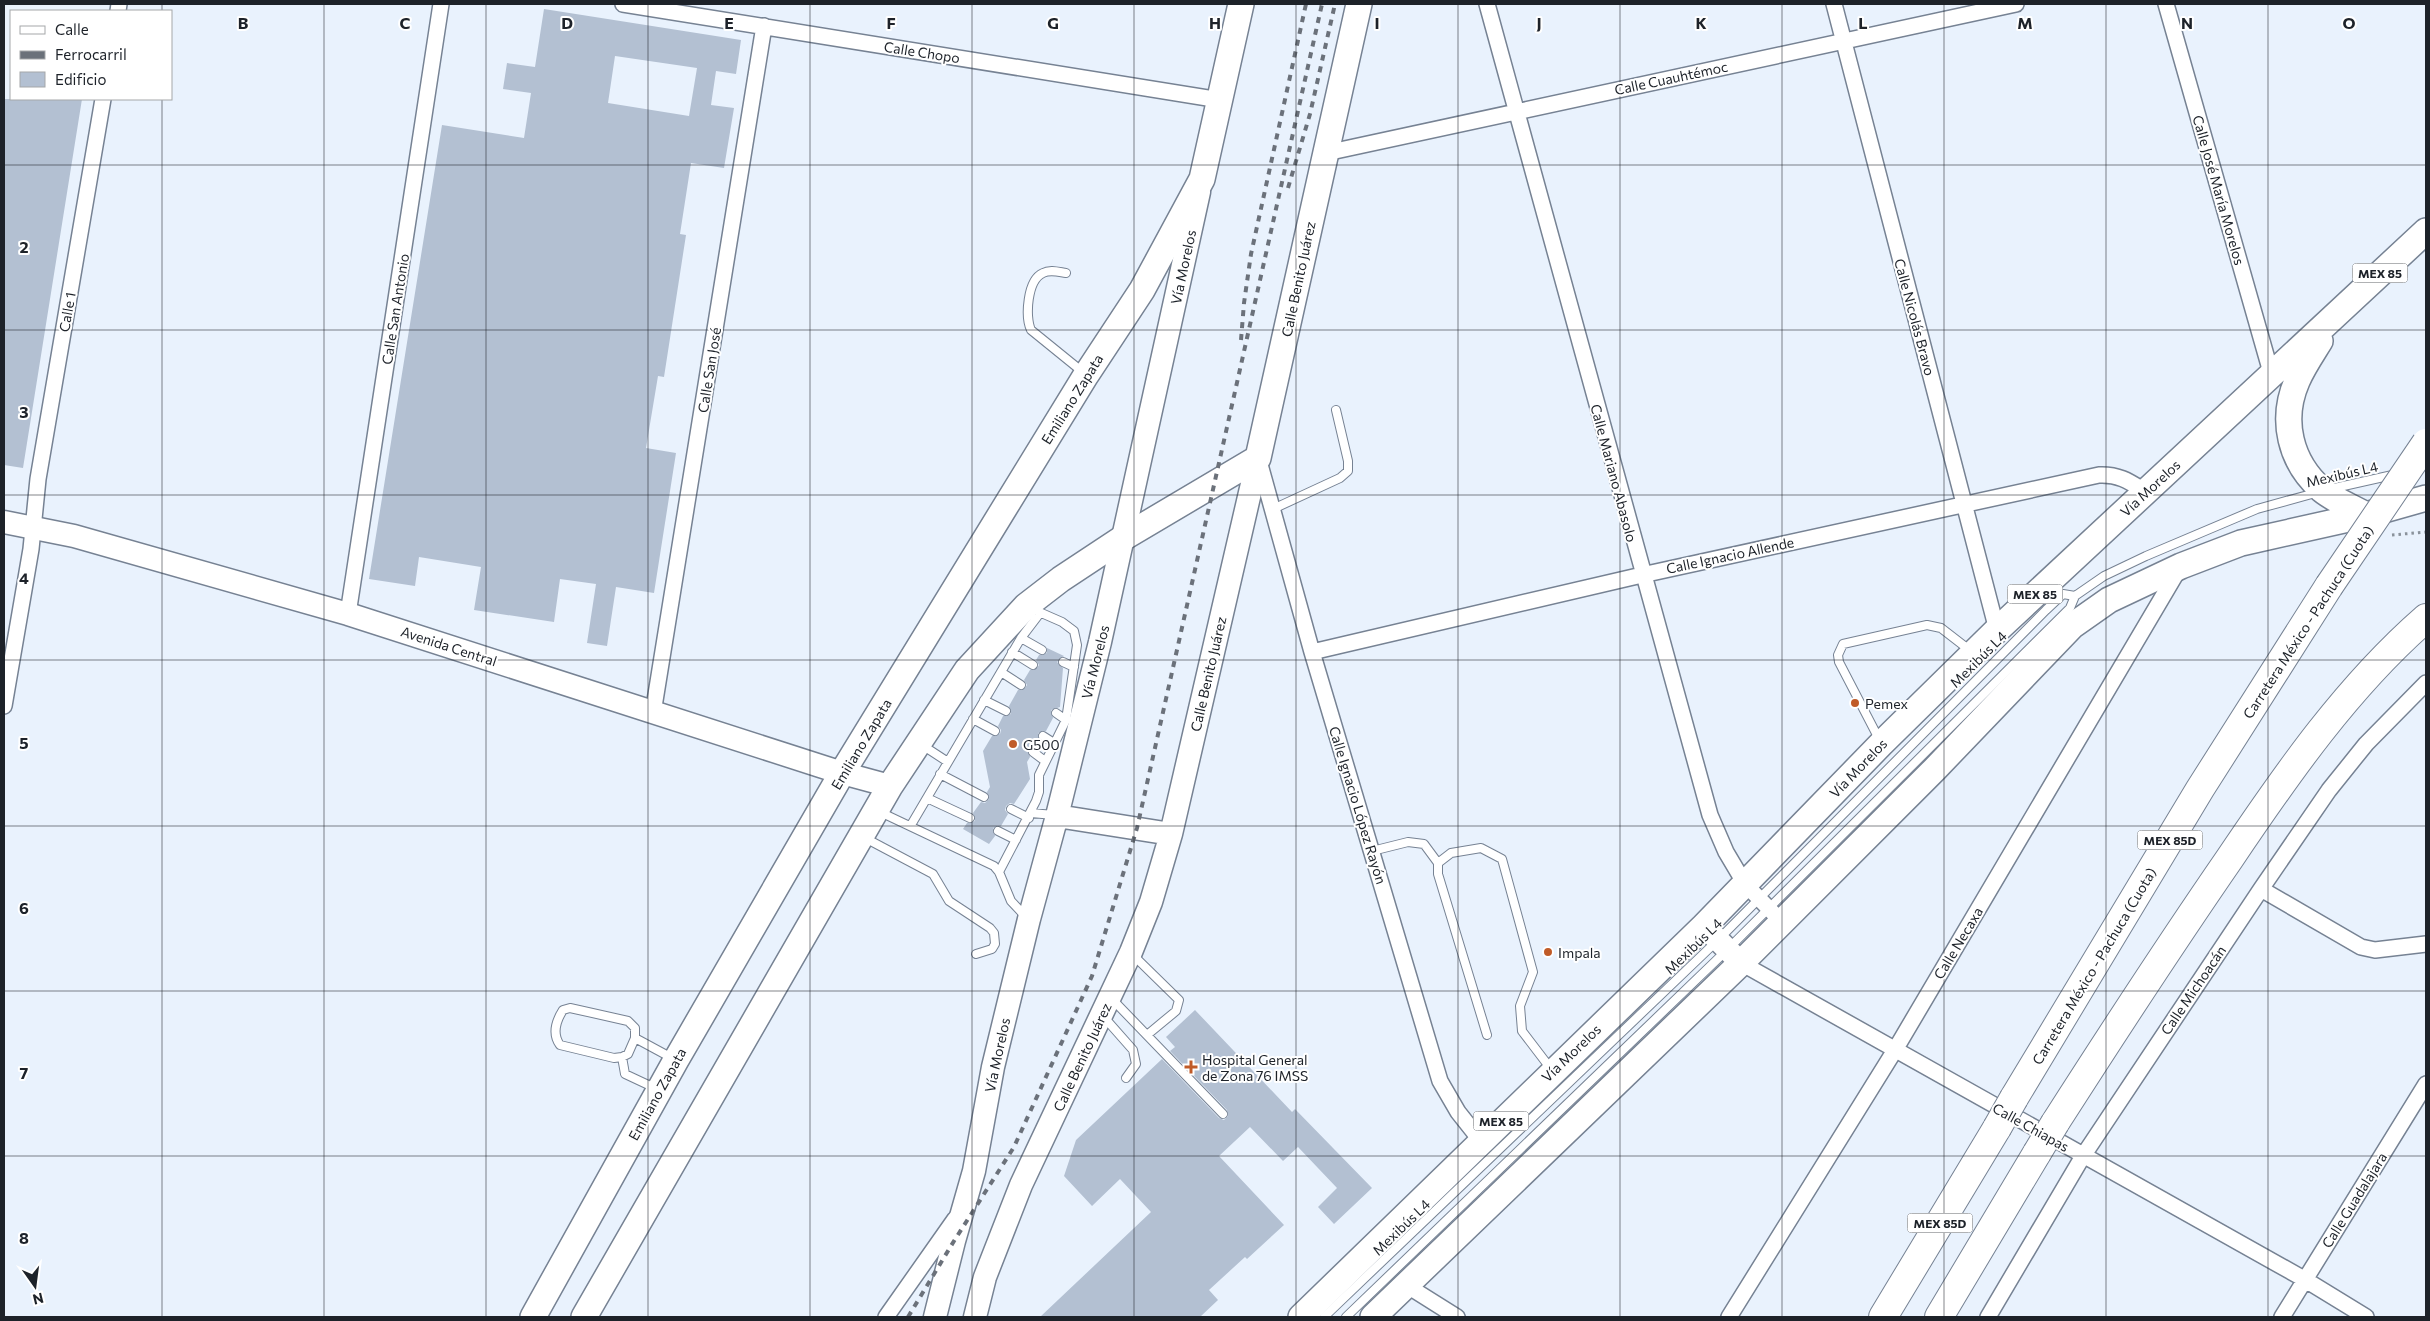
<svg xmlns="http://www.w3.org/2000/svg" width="2430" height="1321" font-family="Commissioner,sans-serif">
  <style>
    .building { fill: #b3c0d2; fill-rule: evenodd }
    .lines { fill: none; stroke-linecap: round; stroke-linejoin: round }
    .lane-casing { stroke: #768293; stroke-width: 10 }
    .street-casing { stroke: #768293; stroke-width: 18 }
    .secondary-casing { stroke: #768293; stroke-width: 25 }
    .primary-casing { stroke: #768293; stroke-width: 28 }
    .highway-casing { stroke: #768293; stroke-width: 30 }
    .path { stroke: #8a929b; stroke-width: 3; stroke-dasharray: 2.5 4; stroke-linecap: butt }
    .lane { stroke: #fff; stroke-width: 8 }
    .street { stroke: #fff; stroke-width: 15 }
    .secondary { stroke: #fff; stroke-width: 22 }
    .primary { stroke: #fff; stroke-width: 25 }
    .highway { stroke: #fff; stroke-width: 28 }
    .rail { stroke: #6b717a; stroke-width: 4; stroke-dasharray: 6 6; stroke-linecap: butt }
    .highway-bridge-casing { stroke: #768293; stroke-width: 30; stroke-linecap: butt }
    .highway-bridge { stroke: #fff; stroke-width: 28 }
    .grid { fill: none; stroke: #1d2229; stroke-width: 1; stroke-opacity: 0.55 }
    .poi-dot { fill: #c05b28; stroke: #fff; stroke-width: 2 }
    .labels { text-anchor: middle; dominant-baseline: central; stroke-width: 4; stroke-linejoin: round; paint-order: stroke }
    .shield { fill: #fff; stroke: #616469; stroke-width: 1 }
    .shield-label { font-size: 12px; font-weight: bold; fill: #1d2229 }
    .street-label { font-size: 14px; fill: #1d2229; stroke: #fff }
    .poi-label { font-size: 14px; fill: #1d2229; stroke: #fff; text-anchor: start }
    .grid-label { font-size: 16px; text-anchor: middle; font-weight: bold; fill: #1d2229; stroke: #fff; stroke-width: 4; stroke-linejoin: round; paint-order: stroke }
  </style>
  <rect width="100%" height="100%" fill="#e9f2fd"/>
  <!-- building -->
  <path class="building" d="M544 9 741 40 736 74 716 71 711 105 734 108 724 168 691 163 680 234 686 235 664 377 658 376 646 448 676 453 654 593 616 587 607 646 587 643 596 584 560 579 554 622 474 610 481 567 419 557 415 586 369 579 442 125 524 138 531 93 503 89 507 63 535 67ZM615 56 697 68 689 116 608 103Z
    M4 99H82L23 468 4 465Z
    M1047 648 1064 656 1057 662 1063 668 1060 707 1051 710 1053 718 1046 731 1038 733 1040 741 1036 747 1028 749 1030 757 1027 762 1030 779 1014 804 1010 803 1006 806 1005 810 1008 814 1001 826 993 828 995 836 989 844 963 829 967 823 975 821 973 813 981 802 985 803 989 799 987 792 990 787 983 751 992 736 1000 734 1001 730 998 726 1003 716 1011 714 1009 706 1018 690 1025 688 1027 685 1024 680 1030 670 1037 668 1039 665 1036 660 1039 655 1047 653Z
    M1195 1010 1292 1112 1295 1109 1372 1188 1334 1224 1318 1207 1337 1188 1298 1147 1283 1161 1250 1127 1219 1156 1284 1225 1247 1259 1245 1257 1209 1290 1218 1300 1200 1317H1040L1151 1212 1120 1179 1092 1206 1064 1176 1076 1140 1162 1059 1219 1118 1224 1120 1228 1116 1227 1110 1170 1051 1175 1047 1166 1037Z"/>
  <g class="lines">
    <defs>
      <path id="lane" d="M1066 273C1059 272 1050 269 1043 273 1027 280 1025 317 1031 330L1084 373
        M2330 489 2397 474
        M1273 509 1340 478 1348 471V461L1336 410
        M1021 638 1042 650
        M1012 652 1033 665
        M1063 662 1074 667
        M1001 672 1021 685
        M984 700 1006 711
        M1056 713 1066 720
        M973 719 995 731
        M1043 736 1054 743
        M1879 739 1839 662 1838 655 1843 644 1927 625 1941 628 1972 652
        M922 745 948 762
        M1033 752 1045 761
        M940 774 984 797
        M927 798 970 818
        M1011 809 1029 818
        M880 812 994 866 999 872 1011 901 1027 918
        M1031 813 1054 815
        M911 825 1021 638 1040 613
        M998 831 1016 840
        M865 838 933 874 949 901 990 928 994 933 995 944 992 949 976 954
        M1372 851 1408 842 1424 844 1438 863
        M999 872 1036 801 1039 792V775L1066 720 1077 645 1074 631 1062 622 1030 608
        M1132 954 1179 1000 1176 1011 1147 1035
        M1112 999 1223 1114
        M1103 1016 1133 1050 1136 1064 1126 1078
        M1487 1035 1438 874V863L1451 853 1481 848 1502 859 1533 972 1520 1006 1522 1031 1551 1069
        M622 1057 628 1054 635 1038
        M657 1089 625 1074 622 1057 614 1058 560 1045C552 1034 556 1021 563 1010L570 1008 628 1021 635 1028V1038L672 1058
        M1324 1317 1718 940 2046 610 2063 594 2075 596
        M1346 1317 1727 950 2070 608 2075 596 2104 576 2146 556 2257 509 2319 492"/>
      <path id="street" d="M623 4 1220 100
        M1487 4 1710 815 1726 852 1745 884 1782 922
        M1834 4 1997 630
        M2166 4 2272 376
        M118 11 119 4
        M1326 153 2016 4
        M1259 461 1312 652 1440 1081 1458 1112 1481 1141
        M348 614 441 4
        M1312 652 1642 575 2099 475C2119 474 2130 482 2146 492
        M4 706 31 549 38 479 103 99
        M653 713 764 26
        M2261 889 2361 947 2375 950 2426 944
        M1741 963 2304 1279 2366 1317
        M1406 1285 1457 1317
        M886 1317 955 1219
        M1729 1317 1895 1050 2179 569
        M1988 1317 2083 1156 2261 889 2329 790 2366 744 2426 683
        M2282 1317 2426 1084"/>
      <path id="secondary" d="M4 522 74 536 348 614 842 773 890 786
        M1057 816 1171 834
        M1704 926 1741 963
        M935 1317 954 1241 974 1171 993 1067 1029 919 1057 816 1100 642 1199 192
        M975 1317 985 1277 1021 1185 1131 952 1151 902 1171 834 1258 458"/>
      <path id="primary" d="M2320 341C2312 354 2303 367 2297 381 2280 420 2290 462 2322 490 2334 500 2352 507 2366 515
        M533 1317 676 1060 842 773 1086 375 1142 290 1202 179 1241 4
        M584 1317 890 786 967 670 1026 606 1061 579 1123 538 1258 458 1359 4
        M1301 1317 1704 926 1882 743 1997 630 2426 231
        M1373 1317 1741 963 1934 770 2072 626 2109 600 2181 566 2241 543 2366 515 2426 498"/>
      <path id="highway" d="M2014 1098 2200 789 2329 586
        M2055 1123C2112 1034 2170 945 2230 858 2288 772 2348 686 2426 618
        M1883 1317 1997 1128
        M1939 1317 2037 1153"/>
    </defs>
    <!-- lane casing -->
    <use href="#lane" class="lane-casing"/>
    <!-- street casing -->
    <use href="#street" class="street-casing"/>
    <!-- secondary casing -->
    <use href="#secondary" class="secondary-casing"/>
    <!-- primary casing -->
    <use href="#primary" class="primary-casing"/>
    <!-- highway casing -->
    <use href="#highway" class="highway-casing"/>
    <!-- path -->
    <path class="path" d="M2392 535 2426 532"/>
    <!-- lane -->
    <use href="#lane" class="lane"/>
    <!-- street -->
    <use href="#street" class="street"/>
    <!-- secondary -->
    <use href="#secondary" class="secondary"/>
    <!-- primary -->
    <use href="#primary" class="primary"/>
    <!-- highway -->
    <use href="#highway" class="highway"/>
    <!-- rail -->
    <path class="rail" d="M1288 188 1310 114 1335 4
      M1241 340 1244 303 1251 254 1306 4
      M908 1317 954 1241 1014 1147 1092 976 1137 828 1322 4"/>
    <defs>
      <path id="highway-bridge" d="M2329 586 2426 443
        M1997 1128 2014 1098
        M2037 1153 2055 1123"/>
    </defs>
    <!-- highway-bridge casing -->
    <use href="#highway-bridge" class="highway-bridge-casing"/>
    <!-- highway-bridge -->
    <use href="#highway-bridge" class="highway-bridge"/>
  </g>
  <!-- grid -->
  <path class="grid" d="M162 4V11M324 4V1317M486 4V1317M648 4V1317M810 4V1317M972 4V1317M1134 4V1317M1296 4V1317M1458 4V1317M1620 4V1317M1782 4V1317M1944 4V1317M2106 4V1317M2268 4V1317M162 99V1317M4 165H2426M4 330H2426M4 495H2426M4 660H2426M4 826H2426M4 991H2426M4 1156H2426"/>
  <!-- markers -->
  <g class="poi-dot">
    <circle cx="1855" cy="703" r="5"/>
    <circle cx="1013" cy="744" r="5"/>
    <circle cx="1548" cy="952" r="5"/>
    <path d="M1188.5 1059.5h5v5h5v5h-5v5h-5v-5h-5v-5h5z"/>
  </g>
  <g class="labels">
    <!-- shield labels -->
    <g class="shield">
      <rect x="2352.5" y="263.5" width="55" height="19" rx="4"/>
      <rect x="2007.5" y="584.5" width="55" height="19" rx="4"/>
      <rect x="2137.5" y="830.5" width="65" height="19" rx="4"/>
      <rect x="1473.5" y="1111.5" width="55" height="19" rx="4"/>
      <rect x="1907.5" y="1213.5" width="65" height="19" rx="4"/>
    </g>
    <g class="shield-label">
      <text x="2380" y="273">MEX 85</text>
      <text x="2035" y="594">MEX 85</text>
      <text x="2170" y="840">MEX 85D</text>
      <text x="1501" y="1121">MEX 85</text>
      <text x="1940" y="1223">MEX 85D</text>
    </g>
    <!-- street labels -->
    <g class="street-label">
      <text transform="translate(922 52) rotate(9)">Calle Chopo</text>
      <text transform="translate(1671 78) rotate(-12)">Calle Cuauhtémoc</text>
      <text transform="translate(2219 190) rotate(74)">Calle José María Morelos</text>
      <text transform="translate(1183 267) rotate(-78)">Vía Morelos</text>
      <text transform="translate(1298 279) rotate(-78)">Calle Benito Juárez</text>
      <text transform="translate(395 309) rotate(-81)">Calle San Antonio</text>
      <text transform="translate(67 312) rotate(-80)">Calle 1</text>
      <text transform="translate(1915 317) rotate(75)">Calle Nicolás Bravo</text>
      <text transform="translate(709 370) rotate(-81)">Calle San José</text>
      <text transform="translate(1072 399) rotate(-58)">Emiliano Zapata</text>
      <text transform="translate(1614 473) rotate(75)">Calle Mariano Abasolo</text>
      <text transform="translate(2342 474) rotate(-13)">Mexibús L4</text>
      <text transform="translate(2150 488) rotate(-43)">Vía Morelos</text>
      <text transform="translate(1730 555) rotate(-12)">Calle Ignacio Allende</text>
      <text transform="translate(2308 622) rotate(-57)">Carretera México - Pachuca (Cuota)</text>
      <text transform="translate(449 646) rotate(18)">Avenida Central</text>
      <text transform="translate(1978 659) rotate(-45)">Mexibús L4</text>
      <text transform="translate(1095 662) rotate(-76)">Vía Morelos</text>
      <text transform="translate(1208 674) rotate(-77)">Calle Benito Juárez</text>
      <text transform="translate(861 744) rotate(-59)">Emiliano Zapata</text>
      <text transform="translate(1858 768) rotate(-46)">Vía Morelos</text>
      <text transform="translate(1358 805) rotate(73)">Calle Ignacio López Rayón</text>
      <text transform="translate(1958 943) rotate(-59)">Calle Necaxa</text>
      <text transform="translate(1693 946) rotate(-44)">Mexibús L4</text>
      <text transform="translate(2094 966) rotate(-59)">Carretera México - Pachuca (Cuota)</text>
      <text transform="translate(2193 990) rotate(-56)">Calle Michoacán</text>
      <text transform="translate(1571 1053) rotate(-44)">Vía Morelos</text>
      <text transform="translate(997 1055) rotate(-78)">Vía Morelos</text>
      <text transform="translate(1082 1057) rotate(-65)">Calle Benito Juárez</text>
      <text transform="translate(657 1094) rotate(-61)">Emiliano Zapata</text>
      <text transform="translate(2031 1127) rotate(29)">Calle Chiapas</text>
      <text transform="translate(2354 1200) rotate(-58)">Calle Guadalajara</text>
      <text transform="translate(1401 1227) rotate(-44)">Mexibús L4</text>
    </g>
    <!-- poi labels -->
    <g class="poi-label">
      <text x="1865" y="703">Pemex</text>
      <text x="1023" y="744">G500</text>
      <text x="1558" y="952">Impala</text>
      <text x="1202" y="1059">Hospital General<tspan x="1202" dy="16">de Zona 76 IMSS</tspan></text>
    </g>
  </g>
  <g class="grid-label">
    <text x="243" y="29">B</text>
    <text x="405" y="29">C</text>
    <text x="567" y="29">D</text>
    <text x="729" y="29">E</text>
    <text x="891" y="29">F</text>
    <text x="1053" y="29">G</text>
    <text x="1215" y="29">H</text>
    <text x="1377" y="29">I</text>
    <text x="1539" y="29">J</text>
    <text x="1701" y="29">K</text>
    <text x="1863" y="29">L</text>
    <text x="2025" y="29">M</text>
    <text x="2187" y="29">N</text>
    <text x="2349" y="29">O</text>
    <text x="24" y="253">2</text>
    <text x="24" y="418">3</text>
    <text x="24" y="584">4</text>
    <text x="24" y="749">5</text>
    <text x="24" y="914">6</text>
    <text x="24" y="1079">7</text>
    <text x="24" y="1244">8</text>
  </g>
  <!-- border -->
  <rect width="2430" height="1321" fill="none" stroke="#1d2229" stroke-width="10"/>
  <!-- legend -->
  <rect x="10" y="10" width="162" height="90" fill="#ffffff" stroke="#a5a7a9"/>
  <rect x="20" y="26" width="25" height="8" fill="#ffffff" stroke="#a5a7a9"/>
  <text x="55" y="35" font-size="15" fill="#1d2229">Calle</text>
  <rect x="20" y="51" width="25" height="8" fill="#6b717a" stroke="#a5a7a9"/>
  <text x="55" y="60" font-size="15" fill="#1d2229">Ferrocarril</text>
  <rect x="20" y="72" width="25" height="15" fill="#b3c0d2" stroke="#a5a7a9"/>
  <text x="55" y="85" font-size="15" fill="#1d2229">Edificio</text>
  <!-- north arrow -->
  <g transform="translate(35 1286) rotate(166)" stroke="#ffffff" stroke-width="4" paint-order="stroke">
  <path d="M0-4L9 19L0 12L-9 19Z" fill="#1d2229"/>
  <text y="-8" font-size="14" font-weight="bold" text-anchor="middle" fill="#1d2229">N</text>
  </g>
</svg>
